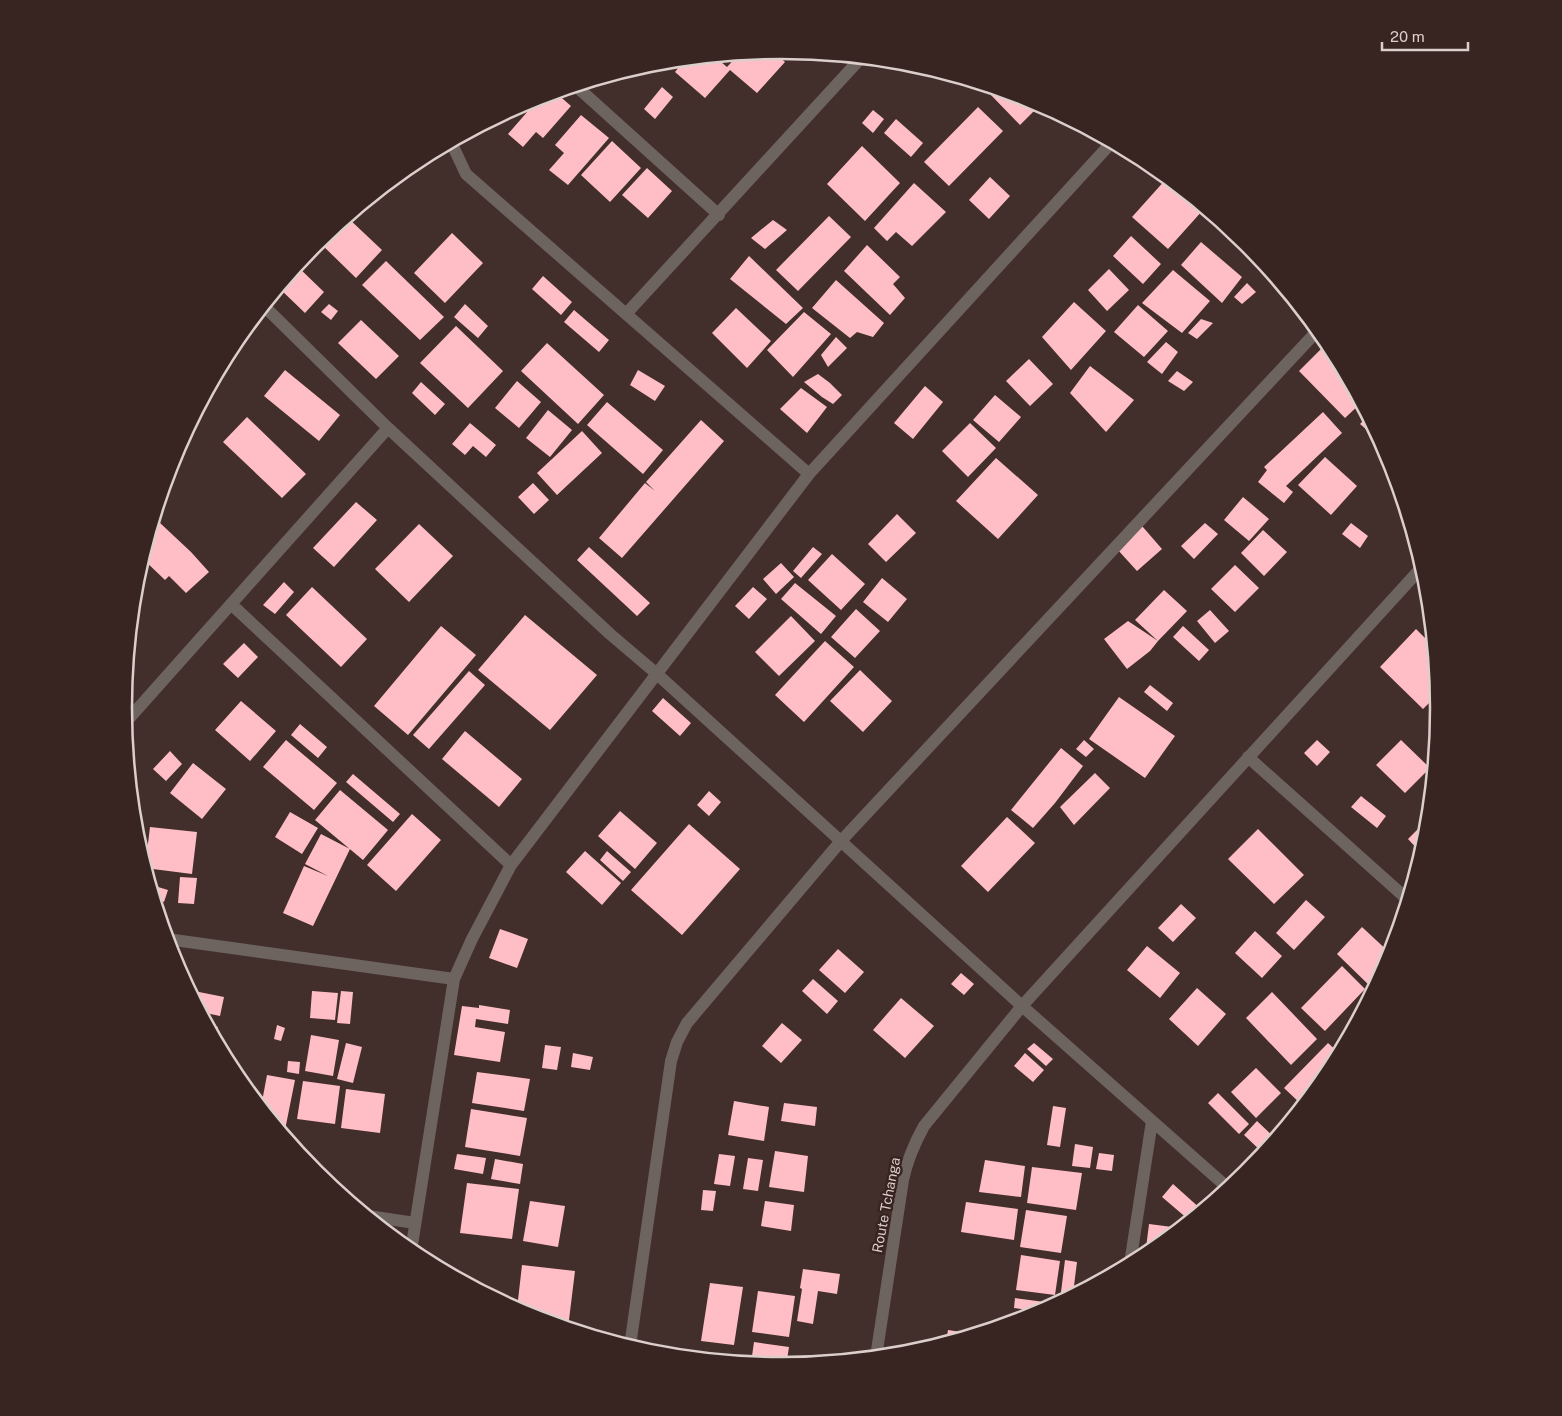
<svg xmlns="http://www.w3.org/2000/svg" width="1562" height="1416" font-family="'Public Sans',sans-serif">
  <style>
    .building { fill: #ffbec5 }
    .lines { fill: none; stroke-linecap: round; stroke-linejoin: round }
    .street { stroke: #6e645f; stroke-width: 12 }
    .labels { text-anchor: middle; dominant-baseline: central; stroke-width: 5; stroke-linejoin: round; paint-order: stroke }
    .street-label { font-size: 14px; fill: #dbcecb; stroke: #382420 }
    .rim { fill: none; stroke: #dbcecb; stroke-width: 2.5 }
  </style>
  <rect width="100%" height="100%" fill="#422e2a"/>
  <!-- building -->
  <path class="building" d="M772 51 785 62 757 93 730 70 705 98 675 72 685 59 715 57 727 67 739 54Z
    M662 87 673 97 655 119 644 109Z
    M996 89 1026 98 1036 109 1020 125 990 94Z
    M555 92 571 106 543 138 536 132 523 147 508 134 541 96Z
    M978 107 1003 131 949 186 924 162Z
    M873 110 884 119 873 133 862 123Z
    M581 115 609 138 568 185 549 170 564 153 555 145Z
    M896 119 923 143 911 157 884 133Z
    M612 141 641 168 610 202 581 175Z
    M862 146 900 183 865 221 827 184Z
    M647 168 672 191 648 218 622 195Z
    M990 177 1010 196 989 219 969 200Z
    M1167 178 1203 210 1168 249 1132 217Z
    M914 183 946 212 912 246 896 232 887 241 874 228Z
    M829 216 851 237 798 291 776 270Z
    M347 217 382 250 356 278 318 241Z
    M773 220 787 230 765 249 751 238Z
    M452 233 483 263 445 303 414 273Z
    M1131 236 1161 264 1143 284 1113 256Z
    M1201 242 1242 277 1222 303 1181 265Z
    M867 245 900 277 893 284 905 298 890 315 844 271Z
    M749 256 803 308 786 324 730 279Z
    M386 261 444 317 420 340 362 285Z
    M297 266 324 292 305 313 279 288Z
    M1109 269 1129 290 1107 311 1088 290Z
    M1173 270 1210 301 1182 333 1142 303Z
    M543 276 572 302 561 315 532 289Z
    M836 280 884 323 873 337 857 332 850 338 812 308Z
    M1247 283 1256 292 1242 304 1234 297Z
    M1074 302 1106 331 1071 370 1042 337Z
    M329 304 338 311 331 320 321 312Z
    M465 304 488 326 478 338 454 317Z
    M1138 305 1168 331 1144 357 1114 332Z
    M736 308 771 341 747 368 712 333Z
    M574 310 609 340 599 352 564 322Z
    M804 312 831 334 793 377 767 350Z
    M1201 319 1213 323 1197 339 1188 333Z
    M361 320 399 356 376 379 338 343Z
    M456 326 503 371 468 408 420 363Z
    M836 337 847 348 828 367 821 355Z
    M1166 342 1178 352 1162 374 1147 362Z
    M547 343 604 395 578 424 521 371Z
    M1325 345 1335 355 1361 403 1345 418 1299 371Z
    M1029 359 1053 384 1030 406 1006 381Z
    M1090 366 1134 400 1106 432 1070 393Z
    M285 370 340 415 319 441 264 396Z
    M638 370 665 386 655 401 630 385Z
    M1177 371 1193 382 1184 391 1168 381Z
    M818 374 830 383 842 395 833 404 822 397 804 382Z
    M517 381 541 402 519 428 495 408Z
    M421 382 445 404 435 415 412 393Z
    M925 386 943 402 913 439 894 423Z
    M801 388 827 407 807 433 780 409Z
    M995 395 1021 417 999 442 973 420Z
    M607 402 663 450 643 474 587 425Z
    M548 410 572 430 550 457 526 438Z
    M1323 412 1342 433 1286 486 1293 492 1284 503 1258 482 1267 470 1264 467Z
    M1368 416 1382 443 1360 424Z
    M247 417 306 474 282 498 223 442Z
    M701 420 724 441 622 558 599 538 645 483 655 491 646 482Z
    M470 423 496 445 486 457 473 446 465 455 452 444Z
    M970 423 996 448 968 477 942 451Z
    M582 431 602 453 557 495 537 473Z
    M1325 457 1357 486 1331 515 1298 485Z
    M996 458 1038 495 998 539 956 501Z
    M533 483 549 500 534 514 518 497Z
    M1243 497 1269 519 1249 541 1224 520Z
    M356 502 377 520 334 567 313 548Z
    M897 514 916 533 886 562 868 544Z
    M159 522 191 552 209 572 186 593 169 576 165 580 142 558 150 532Z
    M1205 523 1218 534 1194 559 1181 546Z
    M1351 523 1368 536 1360 548 1342 534Z
    M419 524 453 556 409 602 375 569Z
    M1142 526 1162 549 1137 571 1117 549Z
    M1263 530 1287 552 1264 576 1241 553Z
    M589 547 650 603 637 616 577 560Z
    M813 547 822 554 801 578 793 571Z
    M832 554 865 584 841 610 808 580Z
    M781 563 794 577 776 594 763 579Z
    M1235 565 1259 588 1235 612 1211 589Z
    M882 578 907 599 888 622 863 602Z
    M284 582 294 592 275 614 263 605Z
    M795 583 836 616 821 634 781 599Z
    M312 587 367 639 341 667 286 615Z
    M753 587 767 599 749 619 735 606Z
    M1164 590 1187 611 1158 641 1135 620Z
    M856 609 880 631 855 658 831 637Z
    M1210 610 1229 631 1215 643 1197 621Z
    M525 615 597 675 550 730 478 670Z
    M791 616 815 641 779 676 755 652Z
    M1128 621 1158 641 1150 651 1127 669 1104 639Z
    M441 626 476 655 408 735 374 706Z
    M1183 626 1209 650 1199 661 1173 637Z
    M1416 629 1433 646 1438 694 1423 709 1380 667Z
    M825 641 854 667 804 722 775 695Z
    M244 643 258 657 238 678 223 664Z
    M860 670 892 701 863 732 830 701Z
    M469 671 485 685 429 749 413 735Z
    M1150 685 1173 703 1167 711 1144 692Z
    M1119 697 1175 736 1145 778 1089 739Z
    M663 698 691 723 680 736 652 711Z
    M241 701 276 731 250 761 215 730Z
    M300 724 327 747 318 758 291 735Z
    M465 731 522 779 499 807 442 759Z
    M286 740 337 783 314 810 263 767Z
    M1084 740 1094 749 1086 757 1076 749Z
    M1317 740 1330 752 1317 766 1304 753Z
    M1401 740 1430 768 1405 793 1376 765Z
    M1061 748 1083 766 1055 803 1033 828 1011 810Z
    M170 751 182 764 166 781 153 769Z
    M193 763 226 789 202 819 170 793Z
    M1095 773 1110 788 1074 825 1060 807Z
    M353 774 400 814 393 822 346 782Z
    M340 790 388 830 363 860 315 820Z
    M709 791 721 802 709 816 697 805Z
    M1361 796 1386 816 1377 828 1351 807Z
    M620 811 657 843 635 869 598 836Z
    M290 812 318 828 302 854 275 837Z
    M412 814 441 840 396 891 367 865Z
    M1007 817 1035 843 988 892 961 866Z
    M1428 819 1426 837 1421 853 1408 839Z
    M689 824 740 869 682 935 631 890Z
    M150 827 197 832 192 874 145 868Z
    M1258 829 1304 875 1274 904 1228 859Z
    M321 834 350 849 313 926 283 913 304 866 328 876 305 864Z
    M585 851 621 883 602 905 566 872Z
    M607 851 631 872 623 881 600 860Z
    M180 877 197 878 194 904 178 903Z
    M158 887 168 890 164 902 154 898Z
    M1306 900 1325 917 1294 950 1276 933Z
    M1181 904 1196 918 1173 942 1158 928Z
    M1362 927 1391 954 1373 989 1337 954Z
    M500 929 528 939 517 968 489 958Z
    M1255 931 1282 956 1262 978 1235 953Z
    M1147 946 1180 973 1160 998 1127 970Z
    M838 949 864 972 845 993 819 970Z
    M1342 966 1365 989 1325 1031 1301 1008Z
    M961 973 974 984 964 995 951 984Z
    M813 979 838 1001 827 1014 802 991Z
    M1197 988 1226 1014 1198 1046 1169 1019Z
    M189 990 224 997 220 1016 201 1012Z
    M312 991 338 993 335 1020 310 1018Z
    M341 991 353 992 350 1024 337 1023Z
    M1272 992 1317 1039 1291 1065 1246 1018Z
    M901 998 934 1026 905 1058 873 1030Z
    M479 1005 510 1010 508 1024 476 1019 475 1027 505 1032 500 1062 454 1055 462 1006 479 1008Z
    M782 1023 802 1040 781 1063 762 1046Z
    M208 1025 218 1027 215 1039 210 1028Z
    M277 1025 285 1028 281 1041 274 1039Z
    M311 1035 339 1040 333 1076 305 1071Z
    M346 1043 362 1047 353 1083 337 1079Z
    M1034 1043 1053 1059 1046 1066 1027 1049Z
    M1328 1043 1339 1053 1328 1074 1302 1105 1284 1088Z
    M545 1045 561 1047 557 1070 542 1068Z
    M573 1053 593 1057 590 1070 571 1067Z
    M1025 1053 1044 1070 1033 1082 1014 1066Z
    M288 1061 300 1062 299 1074 287 1072Z
    M1256 1068 1281 1093 1256 1118 1231 1092Z
    M477 1072 530 1079 524 1111 472 1103Z
    M267 1075 295 1080 284 1135 261 1107Z
    M303 1081 340 1086 335 1124 297 1119Z
    M346 1089 385 1094 380 1133 341 1128Z
    M1218 1093 1249 1124 1239 1134 1208 1103Z
    M734 1101 769 1107 764 1141 728 1135Z
    M784 1103 817 1107 815 1126 781 1121Z
    M1053 1106 1066 1108 1060 1147 1047 1145Z
    M471 1109 527 1118 520 1156 465 1147Z
    M1257 1121 1275 1138 1263 1153 1244 1135Z
    M1075 1144 1093 1147 1090 1168 1072 1166Z
    M775 1151 808 1156 804 1192 769 1187Z
    M1099 1153 1114 1155 1112 1171 1096 1169Z
    M457 1154 486 1158 483 1174 454 1169Z
    M719 1154 735 1156 730 1186 714 1184Z
    M748 1158 763 1160 758 1191 743 1189Z
    M495 1159 523 1164 520 1184 491 1179Z
    M985 1160 1025 1166 1021 1197 979 1192Z
    M1032 1167 1082 1173 1076 1210 1027 1203Z
    M467 1183 519 1189 512 1239 460 1233Z
    M1173 1184 1202 1210 1189 1220 1162 1197Z
    M703 1190 716 1191 713 1211 701 1210Z
    M530 1201 565 1206 558 1247 523 1241Z
    M765 1201 794 1205 791 1231 761 1226Z
    M966 1202 1018 1209 1014 1240 961 1232Z
    M1026 1210 1067 1216 1061 1253 1020 1247Z
    M1149 1224 1180 1228 1145 1256Z
    M1021 1255 1060 1261 1055 1295 1016 1290Z
    M1065 1260 1077 1262 1073 1294 1061 1292Z
    M522 1265 575 1271 568 1328 529 1316 517 1309Z
    M803 1269 840 1274 837 1294 818 1291 813 1324 797 1321 802 1289 800 1288Z
    M710 1283 743 1287 734 1345 701 1341Z
    M758 1291 795 1296 789 1337 752 1332Z
    M1015 1298 1052 1303 1051 1306 1041 1312 1014 1308Z
    M948 1330 974 1334 946 1342Z
    M754 1342 789 1347 786 1366 751 1363Z
    M657 1347 682 1350 681 1356 656 1354Z
    M695 1352 726 1356 725 1360 694 1357Z"/>
  <g class="lines">
    <!-- street -->
    <path class="street" d="M576 86 719 215
      M451 142 466 174 809 474
      M264 306 388 428 610 634 657 674 1022 1006 1228 1188
      M626 314 861 58
      M231 604 511 865
      M125 723 388 428
      M1248 757 1407 899
      M167 939 454 979
      M368 1216 415 1223
      M411 1251 454 979 472 939 511 865 809 474 1112 142
      M1130 1264 1152 1121
      M630 1346 671 1061 677 1042 687 1023 841 841 1318 330
      M876 1357 903 1180C907 1161 914 1144 924 1126L1022 1006 1422 567"/>
  </g>
  <g class="labels">
    <!-- street labels -->
    <g class="street-label">
      <text transform="translate(886 1205) rotate(-79)">Route Tchanga</text>
    </g>
  </g>
  <!-- crop -->
  <path d="M0 0H1562V1416H0ZM132 708a649 649 0 1 1 1298 0a649 649 0 1 1-1298 0Z" fill="#382420" fill-rule="evenodd"/>
  <path class="rim" d="M132 708a649 649 0 1 1 1298 0a649 649 0 1 1-1298 0Z"/>
  <!-- scale -->
  <path d="M1382 42v8h86v-8" fill="none" stroke="#dbcecb" stroke-width="2.5"/>
  <text x="1390" y="42" font-size="15" fill="#dbcecb" stroke="#382420" stroke-width="4" paint-order="stroke">20 m</text>
</svg>
